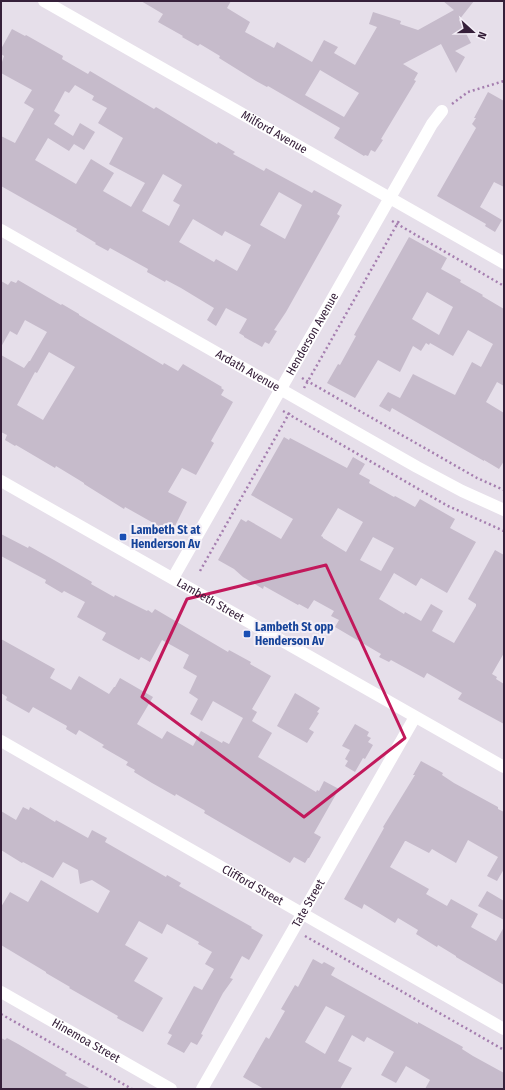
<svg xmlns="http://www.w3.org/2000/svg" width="505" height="1090" font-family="'Fira Sans Condensed',sans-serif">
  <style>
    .building { fill: #c6bbcb; fill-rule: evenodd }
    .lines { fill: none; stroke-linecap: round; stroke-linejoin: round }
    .path { stroke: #a57eaf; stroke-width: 2.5; stroke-dasharray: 2 3; stroke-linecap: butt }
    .minor { stroke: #fff; stroke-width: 12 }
    .marked { fill: none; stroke: #c2185b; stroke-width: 3; stroke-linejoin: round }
    .transit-dot { fill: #1a4fb4; stroke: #f4eff7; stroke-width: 1.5 }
    .labels { text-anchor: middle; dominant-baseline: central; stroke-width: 4; stroke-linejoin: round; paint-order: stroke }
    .street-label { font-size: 12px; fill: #36203a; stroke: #f4eff7 }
    .transit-label { font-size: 12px; font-weight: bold; fill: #164399; stroke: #f4eff7; text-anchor: start }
  </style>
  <rect width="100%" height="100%" fill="#e6dfea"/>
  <!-- building -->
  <path class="building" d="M141 1H231L227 8 250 22 245 32 274 48 277 42 312 62 324 40 338 47 334 53 355 65 377 27 369 24 373 12 401 21 400 24 418 30 454 10 443 1H474L459 20 471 43 455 51 465 57 456 73 441 44 403 64 418 73 414 80 416 81 381 139 383 140 375 152 371 150 368 156 365 155 364 156 334 138 340 128 268 86 267 87 256 81 219 58 220 56 200 44 198 46 182 37 183 36 158 22 163 14ZM320 70 359 93 344 117 305 95Z
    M12 29 25 36 26 35 63 56 62 59 88 74 90 71 154 109 156 107 217 144 218 142 235 152 233 154 264 171 266 168 312 193 314 190 342 205 337 214 340 216 286 312 274 330 277 331 269 344 265 342 262 347 244 337V336L239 333 247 319 226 308 216 326 207 320 214 308 181 288 166 280 165 282 147 272 148 269 110 248 108 251 95 244 96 243 76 231 77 229 1 186V136L15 143 34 109 24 103 32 90 1 73V65L4 56 1 54V49ZM75 85 94 96 92 100 107 108 98 123 123 138 109 164 145 183 131 207 103 191 114 173 91 159 76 184 35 160 48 138 69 151 74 144 84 150 95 132 80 123 73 136 54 124 60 115 54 111 65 91 69 93ZM163 174 182 185 173 201 180 205 169 226 142 211ZM279 192 302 205 285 239 260 225ZM193 219 222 236 225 231 251 245 237 271 216 259 214 262 179 242Z
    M488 92 504 101V187L494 182 480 207 502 220 495 232 485 226 486 224 437 196 476 128 472 124 476 118H474Z
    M409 237 447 258 441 269 461 280 460 282 483 295 482 296 504 309V386L497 382 486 402 504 413V461L499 469 484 460V461L392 408 390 412 379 406 388 392 400 398 413 374 455 395 472 362 481 367 493 344 468 330 453 356 430 343 429 345 426 343 421 351 413 346 400 372 378 360 355 398 327 383 338 364 340 365 356 336 354 335ZM427 292 453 307 439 335 412 319Z
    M18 280 61 305 62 304 79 314V315L163 365 164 363 178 371 183 364 222 387 221 388 224 390 221 395 233 402 211 441 214 443 196 475 182 468 168 492 187 502 175 526 168 522 164 529 125 507 124 509 84 484V483L56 466 55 468 16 445 15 446 5 440 7 435 1 432V355L24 368 29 361H30L47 332 25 320 17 335 10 331 1 347V281L8 285 11 281 16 283ZM49 352 75 367 43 420 17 405 35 372 37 373Z
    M284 437 289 440 290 438 347 468 353 457 365 464 359 474 370 480 369 483 394 497 395 496 415 507 420 499 455 519 450 528 476 542 447 593 421 578 416 586 394 573 379 599 404 614 405 612 421 621 431 604 443 611 432 631 454 643 476 606V604L468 599 495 550 504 555V653L492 674 497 677 496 679 504 684V724L458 699 462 693 427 673 424 678 391 660 389 662 379 657 381 654 335 627 339 620 331 616 334 611 314 600 308 609 299 604 298 605 264 586 263 589 243 577 234 569 218 560 241 519 246 522 248 520 281 539 293 519 251 495ZM338 508 363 522 346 552 323 538V537L321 536ZM373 537 394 548 381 571 360 560Z
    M1 534 28 548 29 546 54 560 92 582 91 584 114 597 115 595 147 611 148 610 152 613 155 609 228 652 229 650 251 662 250 664 271 676 252 709 257 712 252 721 272 733 258 757 316 792 317 790 319 791 324 781 339 789 314 833 321 837 309 858H308L305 863 294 857 290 863 204 813 205 811 204 810 176 794 175 796 152 783 134 772 135 770 126 765 128 762 102 747 104 745 79 730 76 735 66 729 67 726 33 707 29 713 6 700 7 697 1 693V639L55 669 50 678 71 690 79 676 109 694 114 687H115L120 678 153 697 137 724 162 739 167 731 193 746 201 731 222 743 223 741 229 744 243 718 213 701 202 721 190 714 198 699 189 693 197 676 183 668 189 655 162 640 150 662 141 657 139 660 102 640 106 633 77 617 85 602 64 591 62 593 45 583 46 580 1 556Z
    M295 693 320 708 317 712 319 713 309 729 314 732 307 743 277 726Z
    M355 724 369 732 367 736 371 738 368 742 373 745 365 759 363 758 355 772 345 766 348 761 345 759 350 750 342 746Z
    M421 761 443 773 442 775 454 783 498 807V809L504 812V869L497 881 487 876 498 857 468 840 456 863 432 849 429 853 406 841H405L390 867 429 889 426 894 447 906 451 899 478 914 471 927 496 941 504 927V985L456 957V956L438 945 437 947 416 934 418 930 398 918 395 923 364 904 362 909 344 899 384 828 383 827 415 775H413Z
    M23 807 29 810 30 807 55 822 56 820 88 838 92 830 107 838 105 842 166 877 167 875 181 883 179 886 252 927 251 928 263 935 249 960 242 956 230 978 233 979 223 993 201 1034 203 1035 197 1045 191 1042 184 1053 167 1044 172 1035 168 1033 194 986 202 990 214 969 205 964 212 952 198 944 199 942 167 924 162 934 139 921 125 945 148 958 134 981 163 998 143 1032 117 1018 118 1016 69 988 70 987 46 973V972L1 945V907L10 892 28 902 41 880 98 913 110 891 92 880 80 884 78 870 63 862 53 878 23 862 22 863 1 850V811L16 820Z
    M487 891 504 901V920L478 906Z
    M313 959 322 964 324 962 335 968 331 975 418 1024V1022L463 1047 462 1049 473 1056 504 1073V1089H425L430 1080 406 1066 396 1083 381 1075 394 1052 367 1037 364 1042 352 1035 338 1061 352 1068 340 1089H264L243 1077 266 1037 269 1039 285 1011 281 1009 295 985 298 987ZM326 1006 345 1016 325 1054 305 1042Z
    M1 1038 5 1040 7 1038 18 1044 67 1073 65 1075 91 1089H1Z"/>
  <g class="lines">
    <!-- path -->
    <path class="path" d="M452 104 468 92 504 81
      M392 221 504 286
      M302 378 477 478 504 490
      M304 388 400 219
      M283 411 448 506 504 531
      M200 571 291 410
      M305 936 504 1050
      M1 1014 132 1089"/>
    <!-- minor -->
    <g class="minor">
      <path id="s1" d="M44 1 504 263"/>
      <path id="s2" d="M1 230 417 467 462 491 504 510"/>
      <path id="s3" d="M1 481 504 767"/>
      <path id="s4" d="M173 578 432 124 442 111"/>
      <path id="s5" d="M1 741 504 1029"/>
      <path id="s6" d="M1 992 171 1089"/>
      <path id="s7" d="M202 1089 415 717"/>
    </g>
  </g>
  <!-- marked area -->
  <path class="marked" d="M326 565 405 738 304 817 142 697 187 599Z"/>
  <!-- markers -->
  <g class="transit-dot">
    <rect x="119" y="533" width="8" height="8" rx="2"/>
    <rect x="243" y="630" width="8" height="8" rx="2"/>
  </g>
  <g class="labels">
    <!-- street labels -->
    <g class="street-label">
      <text stroke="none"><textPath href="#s1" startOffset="265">Milford Avenue</textPath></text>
      <text stroke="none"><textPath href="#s4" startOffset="281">Henderson Avenue</textPath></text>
      <text stroke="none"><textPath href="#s2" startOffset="284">Ardath Avenue</textPath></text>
      <text stroke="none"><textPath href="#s3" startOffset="241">Lambeth Street</textPath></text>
      <text stroke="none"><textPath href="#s5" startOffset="290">Clifford Street</textPath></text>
      <text stroke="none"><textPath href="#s7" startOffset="214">Tate Street</textPath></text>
      <text stroke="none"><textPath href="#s6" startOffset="98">Hinemoa Street</textPath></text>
    </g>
    <!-- transit labels -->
    <g class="transit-label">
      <text x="131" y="530">Lambeth St at<tspan x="131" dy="14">Henderson Av</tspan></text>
      <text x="255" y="627">Lambeth St opp<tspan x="255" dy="14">Henderson Av</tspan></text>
    </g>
  </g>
  <!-- border -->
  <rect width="505" height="1090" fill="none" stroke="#36203a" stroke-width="4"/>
  <!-- north arrow -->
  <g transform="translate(473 32) rotate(111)" stroke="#f4eff7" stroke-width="3" paint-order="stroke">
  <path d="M0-3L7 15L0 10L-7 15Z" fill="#36203a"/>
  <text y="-6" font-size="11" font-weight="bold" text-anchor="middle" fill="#36203a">N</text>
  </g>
</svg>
